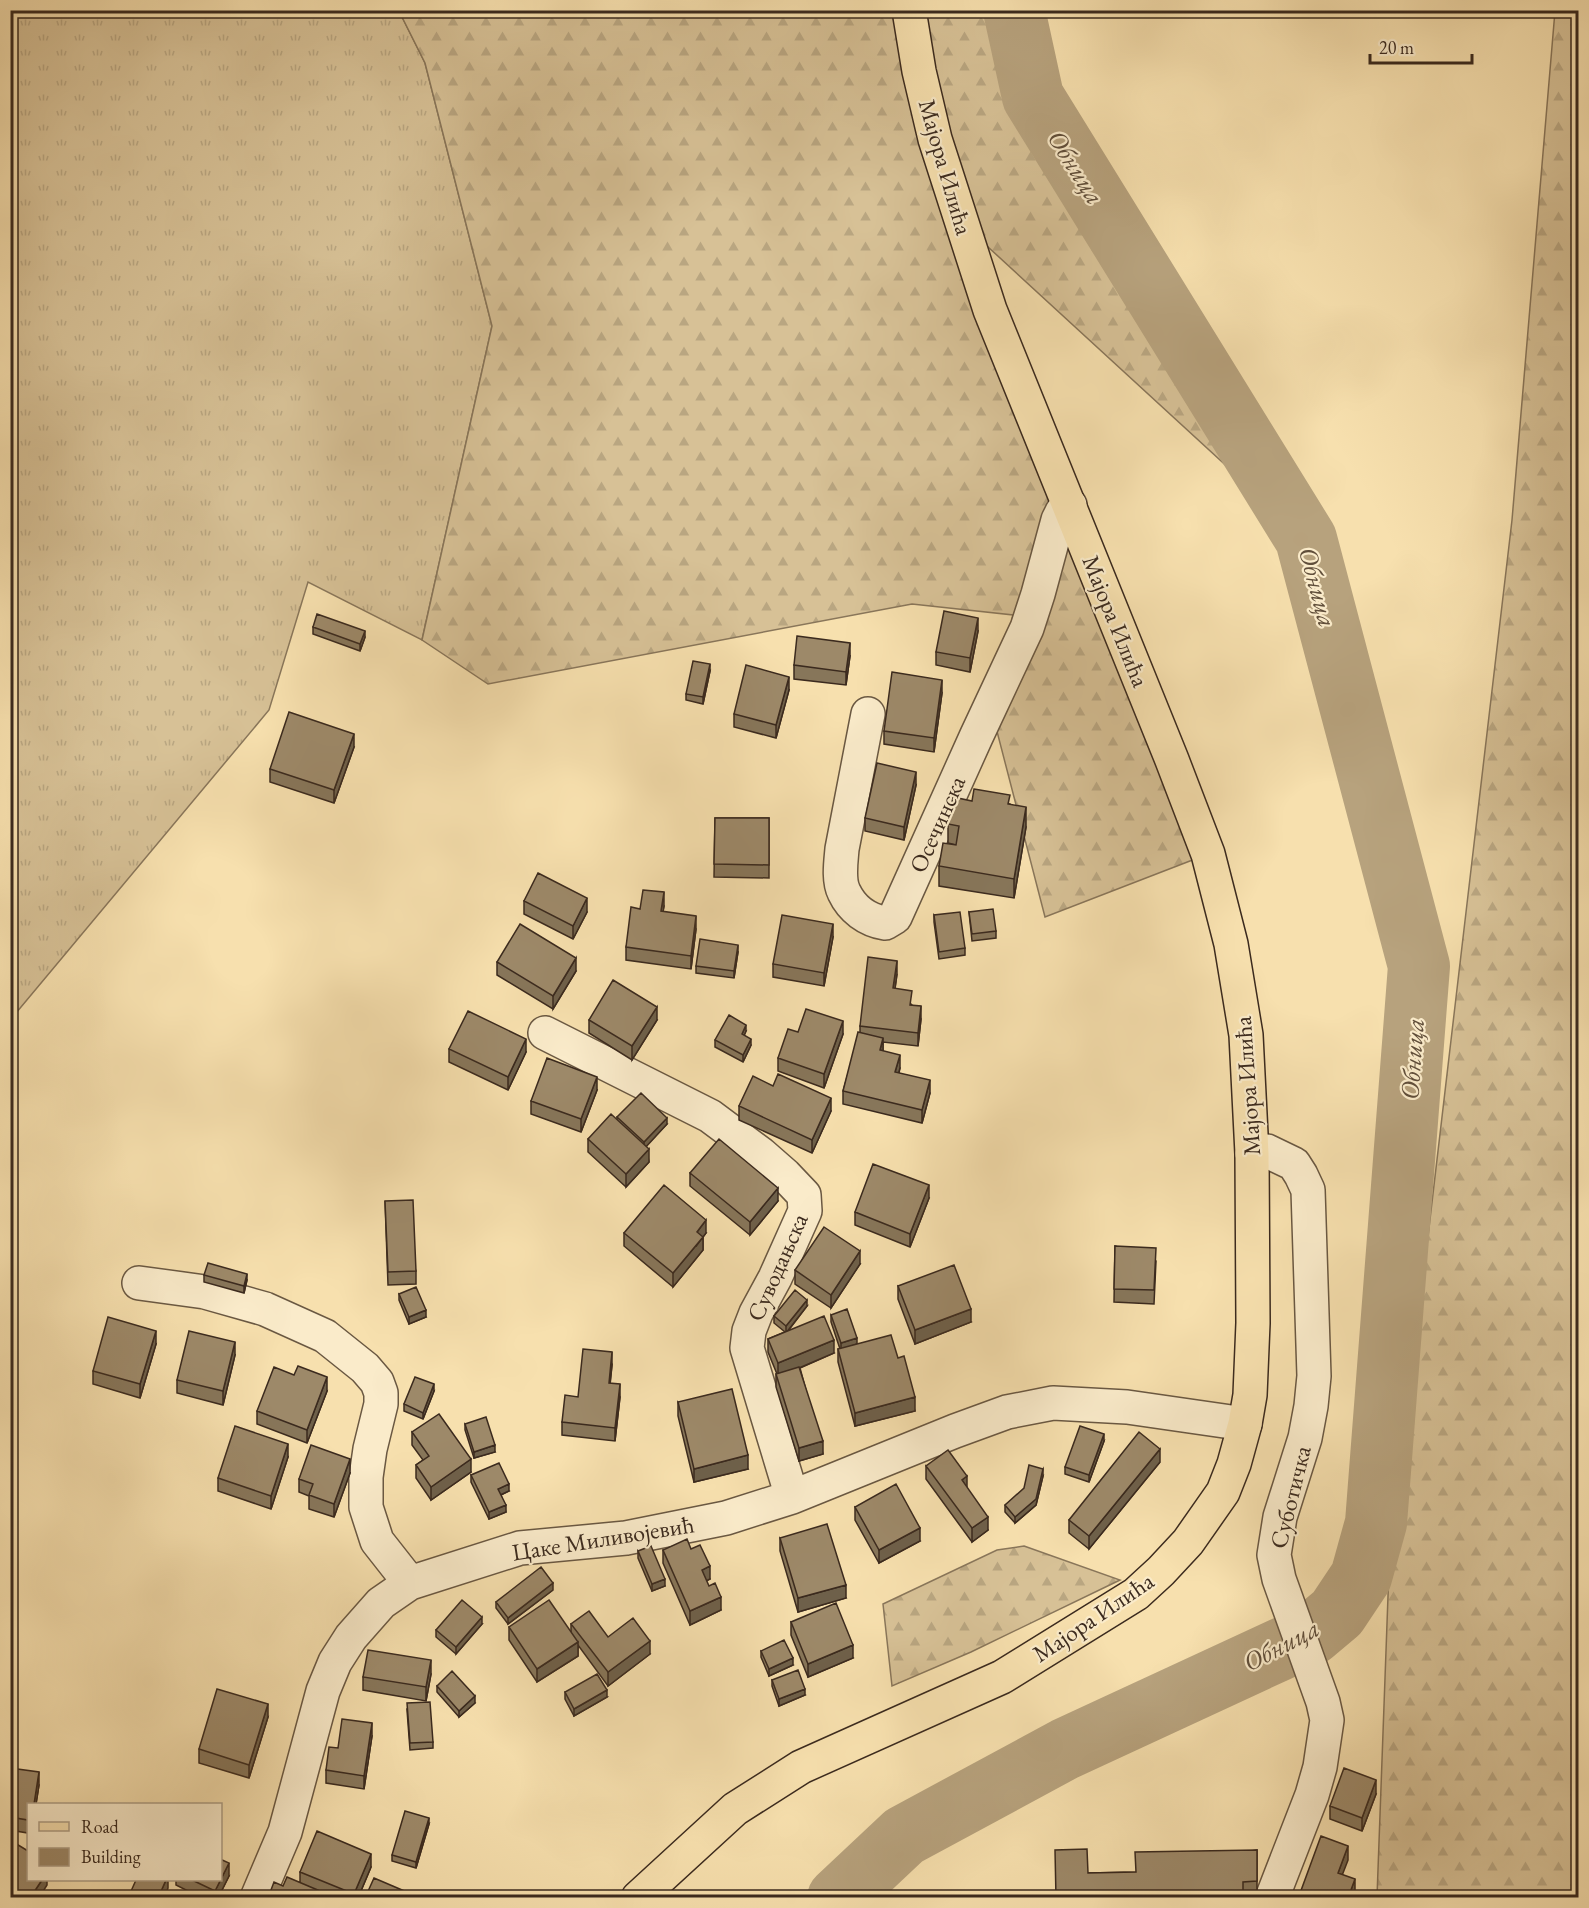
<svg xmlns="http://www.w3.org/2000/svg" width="1589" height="1908" font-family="'EB Garamond',serif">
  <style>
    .grass { fill: url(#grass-tufts); stroke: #89765a; stroke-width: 1.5 }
    .forest { fill: url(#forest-firs); stroke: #89765a; stroke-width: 1.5 }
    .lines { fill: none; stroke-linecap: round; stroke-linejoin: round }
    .river { stroke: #b7a27d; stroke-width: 62 }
    .minor-casing { stroke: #6a5842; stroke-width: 36 }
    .major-casing { stroke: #3b2a1e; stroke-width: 36 }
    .minor { stroke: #faebca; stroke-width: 33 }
    .major { stroke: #f7e0ae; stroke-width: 33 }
    .wall { fill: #87765a; stroke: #3b2a1e; stroke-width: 1.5 }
    .shaded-wall { fill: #6e604a; stroke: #3b2a1e; stroke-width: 1.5 }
    .building { fill: #9d8969; stroke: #3b2a1e; stroke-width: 1.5 }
    .labels { text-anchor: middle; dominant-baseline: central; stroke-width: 4.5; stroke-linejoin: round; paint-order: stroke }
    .street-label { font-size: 24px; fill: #3b2a1e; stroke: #faebca }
    .water-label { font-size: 26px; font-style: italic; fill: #604e3a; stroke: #faebca }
  </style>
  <defs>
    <pattern id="grass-tufts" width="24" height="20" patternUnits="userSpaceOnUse" patternTransform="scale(1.5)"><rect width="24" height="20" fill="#d7c196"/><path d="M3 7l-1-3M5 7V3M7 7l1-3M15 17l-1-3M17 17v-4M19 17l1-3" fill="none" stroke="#b9a681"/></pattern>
    <pattern id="forest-firs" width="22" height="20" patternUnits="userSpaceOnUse" patternTransform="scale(1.5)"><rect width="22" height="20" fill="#d7c196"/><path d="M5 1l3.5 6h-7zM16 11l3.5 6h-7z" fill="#b9a681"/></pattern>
  </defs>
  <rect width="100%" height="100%" fill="#f7e0ae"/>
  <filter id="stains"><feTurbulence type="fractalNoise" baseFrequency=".00333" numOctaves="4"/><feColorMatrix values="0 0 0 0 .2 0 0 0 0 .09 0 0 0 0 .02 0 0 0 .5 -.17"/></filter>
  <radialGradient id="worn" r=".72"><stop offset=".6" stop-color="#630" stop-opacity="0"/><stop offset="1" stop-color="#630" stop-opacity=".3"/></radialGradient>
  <!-- grass -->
  <path class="grass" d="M11 11H399L425 63 492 326 422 640 308 582 269 710 11 1019Z"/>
  <!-- forest -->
  <path class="forest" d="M399 11H1014L1033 97 1306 539 963 224 1208 854 1045 917 992 712 1013 615 912 604 488 684 422 640 492 326 425 63Z
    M1555 11H1578V1897H1377L1389 1569 1512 520Z
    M1024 1546 1120 1580 971 1652 892 1686 883 1604 997 1550Z"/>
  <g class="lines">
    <!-- river -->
    <path class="river" d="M838 1898 904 1836 1065 1749 1279 1650 1312 1634 1337 1613 1361 1577 1376 1523 1419 966 1306 539 1033 97 1014 10"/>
    <defs>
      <path id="minor" d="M868 714 842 849C841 861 838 880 844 892 852 909 867 920 885 923L895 917 976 737 1027 628 1038 594 1058 520 1062 512 1070 505
        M545 1033 710 1116 761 1154 785 1175 804 1195 805 1211 775 1278 756 1313 749 1331 747 1348 792 1497
        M1252 1154 1267 1151 1294 1164 1301 1175 1308 1190 1314 1376 1311 1406 1305 1438 1280 1517 1274 1555 1279 1579 1323 1702 1327 1720 1320 1767 1312 1795 1272 1898
        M139 1283 205 1292 265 1309 325 1336 365 1368 377 1382 381 1393V1404L370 1449 366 1477V1507L377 1541 410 1583
        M257 1898 285 1832 323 1691 335 1662 351 1637 381 1603 410 1583 520 1548 626 1538 726 1518 792 1497 955 1431 1007 1412 1053 1403 1127 1407 1245 1424"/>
      <path id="major" d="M638 1898 735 1809 801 1767 1002 1677 1136 1594 1161 1571 1188 1542 1223 1492 1234 1464 1245 1424 1250 1395 1253 1323 1252 1154 1246 1035 1231 944 1208 854 1172 760 990 310 935 139 919 71 909 10"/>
    </defs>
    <!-- minor casing -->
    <use href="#minor" class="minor-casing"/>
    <!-- major casing -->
    <use href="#major" class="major-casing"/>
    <!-- minor -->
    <use href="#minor" class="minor"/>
    <!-- major -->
    <use href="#major" class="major"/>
  </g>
  <!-- wall -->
  <path class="wall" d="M313 627 365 637 360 651 313 634Z
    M978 631 970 672 936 665V652Z
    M850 656 846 685 794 679V665Z
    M710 671 703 704 686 700V694Z
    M789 690 776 738 734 727V714Z
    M942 693 934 752 884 744V731Z
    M354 747 334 803 270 782V769Z
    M916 785 904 840 865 831V818Z
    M972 801 1010 804 1026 827 1014 898 939 886V866L956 845 948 843V824Z
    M715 818H769V878L714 877Z
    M524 901 587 912 573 939 524 914Z
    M664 906 663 911 696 929 691 969 626 960V947L640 909Z
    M969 912 996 931V938L972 941Z
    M934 915 965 948V955L939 959 934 922Z
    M833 937 824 986 773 977V964Z
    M738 952 734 978 696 973V966Z
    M497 962 576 971 553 1009 497 975Z
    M897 974 895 989 912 1005 921 1019 918 1046 883 1042V1051L900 1068 899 1073 930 1093 922 1123 843 1104V1091L860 1032V1026Z
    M589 1020H657L632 1060 589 1033Z
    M746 1031 744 1035 751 1045 743 1062 715 1047V1040Z
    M798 1032 843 1034 824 1088 778 1071V1058Z
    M449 1049 526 1052 508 1090 449 1062Z
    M773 1086 831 1111 812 1153 739 1120V1106Z
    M597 1090 581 1132 531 1114V1101Z
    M617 1117 667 1124 646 1146 649 1162 626 1187 588 1152V1139L617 1120Z
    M690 1173 778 1201 750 1235 690 1186Z
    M929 1198 910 1247 855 1225V1212Z
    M385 1201 416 1271V1284L388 1285Z
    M624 1233H706L703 1237V1250L673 1287 624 1246Z
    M1115 1246 1156 1261 1154 1304 1114 1302Z
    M860 1264 831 1308 795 1284V1270Z
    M204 1275 247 1280 244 1293 204 1282Z
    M898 1286 971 1322 915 1344 898 1299Z
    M399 1294 426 1317 409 1324 399 1300Z
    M807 1306 788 1331 834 1353 800 1368 823 1454 799 1461 776 1387V1374H777L768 1352V1339L785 1332 774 1323V1316Z
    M831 1315 857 1344 898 1358 915 1411 855 1426 838 1362V1349H840L831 1322Z
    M156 1344 140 1398 93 1384V1371Z
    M235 1355 223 1405 177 1393V1380Z
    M612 1365 610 1383 620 1397 615 1441 562 1435V1422L578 1397Z
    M327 1391 307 1443 257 1424V1411Z
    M434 1391 423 1419 404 1411V1404Z
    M678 1402 748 1469 694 1482 678 1416Z
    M465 1424 495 1452 474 1458 465 1430Z
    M412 1432 471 1472 431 1500 416 1478V1465L423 1460 412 1445Z
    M1104 1441 1089 1482 1065 1474V1467Z
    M288 1457 271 1509 218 1491V1478Z
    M1160 1462 1089 1549 1069 1533V1520Z
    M926 1466 988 1530 972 1542 926 1479Z
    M350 1473 334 1517 309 1509V1496L299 1492V1479Z
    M471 1475 509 1491 501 1495 506 1512 489 1519 471 1482Z
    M1043 1476 1036 1505 1015 1523 1005 1512V1505Z
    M855 1507 920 1541 879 1563 855 1520Z
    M780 1538 846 1598 798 1612 780 1551Z
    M691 1549 710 1579 706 1581 721 1610 690 1625 663 1563V1550Z
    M638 1551 665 1586 652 1591 638 1558Z
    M553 1590 508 1624 496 1608V1602Z
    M791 1622 853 1658 808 1677 791 1635Z
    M482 1624 456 1654 436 1637V1630Z
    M571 1624 608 1637 650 1654 608 1686 578 1645V1656L537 1682 509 1640V1627L571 1633Z
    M761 1651 793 1665 769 1676 761 1657Z
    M431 1674 426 1701 363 1690V1677Z
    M772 1680 805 1695 779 1706 772 1686Z
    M437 1686 475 1703 459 1717 437 1692Z
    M565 1692 607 1697 574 1716 565 1699Z
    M407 1710 433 1742V1748L410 1750Z
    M268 1717 249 1778 199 1763V1749Z
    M372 1736 364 1789 326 1783V1770L338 1748Z
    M10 1768 39 1785 36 1804H28V1833L10 1830Z
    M1376 1794 1362 1831 1330 1819V1806Z
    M429 1824 416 1868 392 1861V1855Z
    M1257 1850V1894L1243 1895 1088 1873 1136 1872Z
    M371 1867 358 1898H330L320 1893V1898L283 1886 300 1882V1872Z
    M229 1876 218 1898H202L176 1885V1880H220Z"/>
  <!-- shaded-wall -->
  <path class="shaded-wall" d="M978 618V631L970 672V658Z
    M365 631V637L360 651V644Z
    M850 643V656L846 685V672Z
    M710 664V671L703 704V697Z
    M789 677V690L776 738V725Z
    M942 680V693L934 752V738Z
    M354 734V747L334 803V790Z
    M916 772V785L904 840V827Z
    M1026 807V827L1014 898V879Z
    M664 892V906L661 924V911Z
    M587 898V912L573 939V926Z
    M696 916V929L691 969V956Z
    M833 924V937L824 986V973Z
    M738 945V952L734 978V971Z
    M576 958V971L553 1009V996Z
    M897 961V974L893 1002V988Z
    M921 1006V1019L918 1046V1033Z
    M657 1007V1020L632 1060V1046Z
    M843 1021V1034L824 1088V1074Z
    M746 1025V1031L742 1041V1034Z
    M883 1038V1051L880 1050Z
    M526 1039V1052L508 1090V1077Z
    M751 1039V1045L743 1062V1055Z
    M900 1055V1068L895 1085V1072Z
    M597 1077V1090L581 1132V1119Z
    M930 1080V1093L922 1123V1110Z
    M831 1098V1111L812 1153V1140Z
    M667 1118V1124L644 1149V1142Z
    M649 1149V1162L626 1187V1174Z
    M929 1185V1198L910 1247V1234Z
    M778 1188V1201L750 1235V1222Z
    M706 1220V1233L697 1245V1232Z
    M703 1237V1250L673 1287V1273Z
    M860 1251V1264L831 1308V1295Z
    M247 1274V1280L244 1293V1286Z
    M807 1300V1306L786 1333V1326Z
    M971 1309V1322L915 1344V1330Z
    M426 1310V1317L409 1324V1317Z
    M156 1331V1344L140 1398V1384Z
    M857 1338V1344L841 1350V1343Z
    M834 1340V1353L778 1377V1363Z
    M235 1342V1355L223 1405V1391Z
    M612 1352V1365L609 1396V1383Z
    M327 1377V1391L307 1443V1430Z
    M434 1384V1391L423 1419V1413Z
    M620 1384V1397L615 1441V1428Z
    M915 1397V1411L855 1426V1413Z
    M1104 1434V1441L1089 1482V1475Z
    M823 1441V1454L799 1461V1448Z
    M288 1444V1457L271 1509V1496Z
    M495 1445V1452L474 1458V1452Z
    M1160 1449V1462L1089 1549V1536Z
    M748 1455V1469L694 1482V1469Z
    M350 1459V1473L334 1517V1504Z
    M471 1459V1472L431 1500V1487Z
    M1043 1469V1476L1036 1505 1015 1523V1517Z
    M967 1476V1489L962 1480Z
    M509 1484V1491L498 1496V1489Z
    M506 1505V1512L489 1519V1512Z
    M988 1517V1530L972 1542V1528Z
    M920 1528V1541L879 1563V1550Z
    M710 1566V1579L702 1583V1570Z
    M665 1579V1586L652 1591V1584Z
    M553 1583V1590L508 1624V1618Z
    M846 1585V1598L798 1612V1598Z
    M721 1597V1610L690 1625V1611Z
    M482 1617V1624L456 1654V1647Z
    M650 1641V1654L608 1686V1672Z
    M578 1642V1656L537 1682V1669Z
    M853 1645V1658L808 1677V1664Z
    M793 1658V1665L769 1676V1669Z
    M431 1660V1674L426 1701V1687Z
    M805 1689V1695L779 1706V1699Z
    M607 1690V1697L574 1716V1709Z
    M475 1696V1703L459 1717V1711Z
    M268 1704V1717L249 1778V1765Z
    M372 1723V1736L364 1789V1776Z
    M39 1772V1785L36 1804H34Z
    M1376 1780V1794L1362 1831V1818Z
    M429 1818V1824L416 1868V1862Z
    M1348 1846V1860L1338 1886V1873Z
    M371 1854V1867L358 1898H354V1894Z
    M229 1863V1876L218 1898H215V1891Z
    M1355 1879V1892L1352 1898H1348Z
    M42 1880H47V1885L39 1898H30Z
    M166 1880H168V1888L164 1898H158Z"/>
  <!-- building -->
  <path class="building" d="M944 611 978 618 970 658 936 652Z
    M317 614 365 631 360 644 313 627Z
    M797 636 850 643 846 672 794 665Z
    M693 661 710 664 703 697 686 694Z
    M746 665 789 677 776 725 734 714Z
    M892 672 942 680 934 738 884 731Z
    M289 712 354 734 334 790 270 769Z
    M877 763 916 772 904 827 865 818Z
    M974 789 1010 795 1008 804 1026 807 1014 879 939 866 943 843 956 845 959 826 948 824 953 797 972 801Z
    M715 818H769V865L714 864Z
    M538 873 587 898 573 926 524 901Z
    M643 890 664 892 661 911 696 916 691 956 626 947 631 907 640 909Z
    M993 909 996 931 972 934 969 912Z
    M960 912 965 948 939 952 934 915Z
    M782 915 833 924 824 973 773 964Z
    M520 924 576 958 553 996 497 962Z
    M700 939 738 945 734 971 696 966Z
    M868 957 897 961 893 988 912 991 910 1005 921 1006 918 1033 860 1026Z
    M613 980 657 1007 632 1046 589 1020Z
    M806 1009 843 1021 824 1074 778 1058 788 1029 798 1032Z
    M468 1011 526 1039 508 1077 449 1049Z
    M729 1015 746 1025 742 1034 751 1039 743 1055 715 1040Z
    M858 1032 883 1038 880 1050 900 1055 895 1072 930 1080 922 1110 843 1091Z
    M547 1058 597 1077 581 1119 531 1101Z
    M778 1074 831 1098 812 1140 739 1106 753 1076 773 1086Z
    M641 1093 667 1118 644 1142 617 1117Z
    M611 1114 649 1149 626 1174 588 1139Z
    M719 1139 778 1188 750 1222 690 1173Z
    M873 1164 929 1185 910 1234 855 1212Z
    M664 1185 706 1220 697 1232 703 1237 673 1273 624 1233Z
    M413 1200 416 1271 388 1272 385 1201Z
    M824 1227 860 1251 831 1295 795 1270Z
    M1115 1246 1156 1248 1154 1290 1114 1289Z
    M208 1263 247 1274 244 1286 204 1275Z
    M954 1265 971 1309 915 1330 898 1286Z
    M416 1287 426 1310 409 1317 399 1294Z
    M795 1290 807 1300 786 1326 774 1316Z
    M847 1309 857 1338 841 1343 831 1315Z
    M824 1316 834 1340 778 1363 768 1339Z
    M108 1317 156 1331 140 1384 93 1371Z
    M189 1331 235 1342 223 1391 177 1380Z
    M891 1335 898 1358 904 1356 915 1397 855 1413 838 1349Z
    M583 1349 612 1352 609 1383 620 1384 615 1428 562 1422 565 1395 578 1397Z
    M298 1366 327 1377 307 1430 257 1411 274 1367 294 1375Z
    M799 1367 823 1441 799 1448 776 1374Z
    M415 1377 434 1384 423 1413 404 1404Z
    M732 1389 748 1455 694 1469 678 1402Z
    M439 1414 471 1459 431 1487 416 1465 429 1456 412 1432Z
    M486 1417 495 1445 474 1452 465 1424Z
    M235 1426 288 1444 271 1496 218 1478Z
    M1080 1426 1104 1434 1089 1475 1065 1467Z
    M1139 1432 1160 1449 1089 1536 1069 1520Z
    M311 1445 350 1459 334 1504 309 1495 313 1484 299 1479Z
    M948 1450 967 1476 962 1480 988 1517 972 1528 926 1466Z
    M499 1463 509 1484 498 1489 506 1505 489 1512 471 1475Z
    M1029 1465 1043 1469 1036 1499 1015 1517 1005 1505 1024 1488Z
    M896 1484 920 1528 879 1550 855 1507Z
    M827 1524 846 1585 798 1598 780 1538Z
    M687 1539 691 1549 700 1545 710 1566 702 1570 709 1586 715 1583 721 1597 690 1611 663 1550Z
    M651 1546 665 1579 652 1584 638 1551Z
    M541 1567 553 1583 508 1618 496 1602Z
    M462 1600 482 1617 456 1647 436 1630Z
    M549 1600 578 1642 537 1669 509 1627Z
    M836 1603 853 1645 808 1664 791 1622Z
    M589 1611 608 1637 633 1618 650 1641 608 1672 571 1624Z
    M784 1640 793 1658 769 1669 761 1651Z
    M368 1650 431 1660 426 1687 363 1677Z
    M798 1670 805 1689 779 1699 772 1680Z
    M452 1671 475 1696 459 1711 437 1686Z
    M597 1674 607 1690 574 1709 565 1692Z
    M217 1689 268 1704 249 1765 199 1749Z
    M430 1702 433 1742 410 1743 407 1703Z
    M342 1719 372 1723 364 1776 326 1770 329 1747 338 1748Z
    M10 1768 39 1772 34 1804H28V1820L10 1817Z
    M1344 1768 1376 1780 1362 1818 1330 1806Z
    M405 1811 429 1818 416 1862 392 1855Z
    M317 1831 371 1854 354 1894 300 1872Z
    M1321 1836 1348 1846 1338 1873 1355 1879 1348 1898H1303L1299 1896Z
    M10 1840 28 1851V1880H42L30 1898H10Z
    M1087 1849 1088 1873 1136 1872 1135 1852 1257 1850V1881L1243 1882V1898H1056L1055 1850Z
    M220 1859 229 1863 215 1891 192 1880H220Z
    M287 1877 320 1891 317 1898H268L274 1882 283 1886Z
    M374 1878 409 1893 407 1898H365Z
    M136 1880H166L158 1898H128Z"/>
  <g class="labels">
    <!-- street labels -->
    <g class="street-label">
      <text transform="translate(946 167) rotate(74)">Мајора Илића</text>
      <text transform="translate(1116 621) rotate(68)">Мајора Илића</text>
      <text transform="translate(937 824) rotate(-66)">Осечинска</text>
      <text transform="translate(1247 1086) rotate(-94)">Мајора Илића</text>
      <text transform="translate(777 1267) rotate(-66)">Суводањска</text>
      <text transform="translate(1290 1497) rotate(-76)">Суботичка</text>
      <text transform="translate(603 1538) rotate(-9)">Цаке Миливојевић</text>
      <text transform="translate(1093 1617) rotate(-34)">Мајора Илића</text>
    </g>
    <!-- water labels -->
    <g class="water-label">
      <text transform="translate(1076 167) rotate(58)">Обница</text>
      <text transform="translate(1318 587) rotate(75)">Обница</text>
      <text transform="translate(1412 1059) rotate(-86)">Обница</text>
      <text transform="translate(1281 1645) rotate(-28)">Обница</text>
    </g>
  </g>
  <!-- margin -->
  <rect width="1589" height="1908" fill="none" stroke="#f7e0ae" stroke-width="36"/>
  <rect x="12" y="12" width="1565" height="1884" fill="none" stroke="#3b2a1e" stroke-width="3"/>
  <rect x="18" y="18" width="1553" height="1872" fill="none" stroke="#3b2a1e" stroke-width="1.5"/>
  <!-- legend -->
  <rect x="27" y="1803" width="195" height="78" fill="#faebca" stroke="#ae9e85" stroke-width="1.5"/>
  <rect x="39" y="1822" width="30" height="9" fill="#f7e0ae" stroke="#ae9e85" stroke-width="1.5"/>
  <text x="81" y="1833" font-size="18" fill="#3b2a1e">Road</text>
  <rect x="39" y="1848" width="30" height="18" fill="#9d8969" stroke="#ae9e85" stroke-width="1.5"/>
  <text x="81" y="1863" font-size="18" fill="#3b2a1e">Building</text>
  <!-- scale -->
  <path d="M1370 54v9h102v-9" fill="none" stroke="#3b2a1e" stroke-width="3"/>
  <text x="1379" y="54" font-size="18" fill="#3b2a1e" stroke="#faebca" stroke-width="4.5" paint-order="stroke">20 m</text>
  <rect width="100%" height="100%" filter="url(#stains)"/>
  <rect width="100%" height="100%" fill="url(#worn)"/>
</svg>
